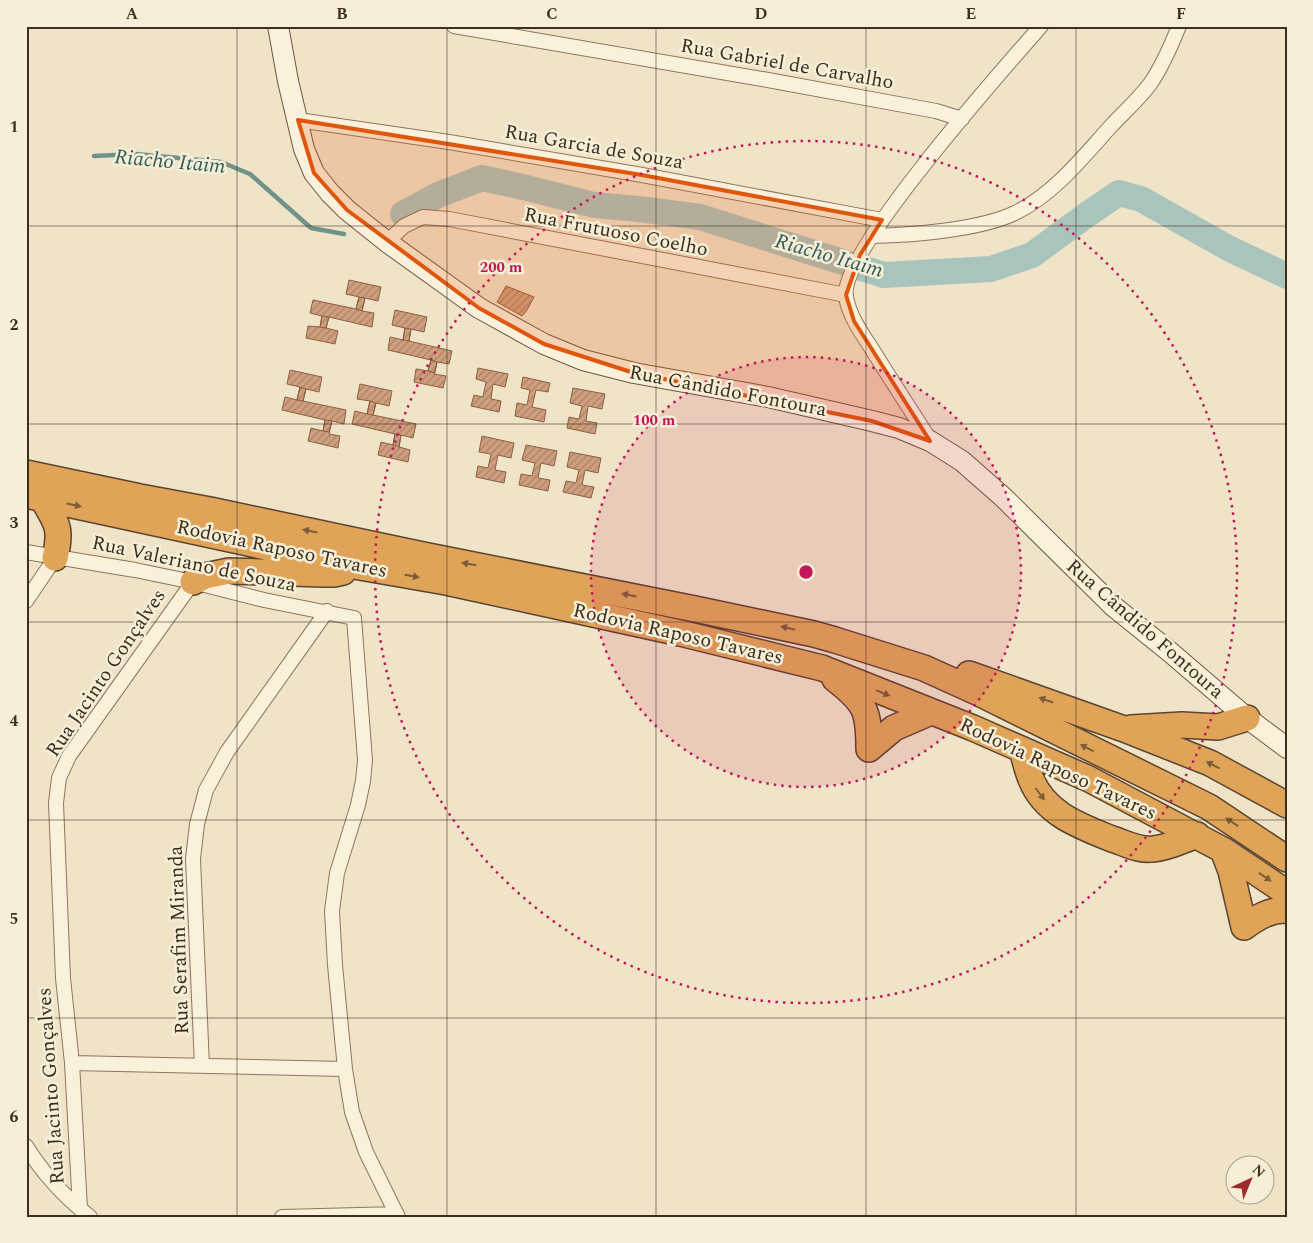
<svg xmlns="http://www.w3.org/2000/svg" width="1313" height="1243" font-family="Spectral,serif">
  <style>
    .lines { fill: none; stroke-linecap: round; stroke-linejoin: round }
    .stream { stroke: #6f938a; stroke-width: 4.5 }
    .river { stroke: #a9c4bc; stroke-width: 26 }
    .building { fill: url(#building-hatch); stroke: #8d5f41 }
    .minor-casing { stroke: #8d765c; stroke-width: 16 }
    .secondary-casing { stroke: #6f573f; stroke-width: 22 }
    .motorway-casing { stroke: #5b4430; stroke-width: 28 }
    .minor { stroke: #faf1dc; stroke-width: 14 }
    .secondary { stroke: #faf1dc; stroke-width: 20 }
    .motorway { stroke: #e0a458; stroke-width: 25 }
    .oneway { fill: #7e5d36 }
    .marked { fill: #df570d; fill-opacity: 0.2; stroke: #df570d; stroke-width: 4; stroke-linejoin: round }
    .grid { fill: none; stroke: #3d2e20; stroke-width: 1; stroke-opacity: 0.55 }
    .ring { fill: none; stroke: #c2185b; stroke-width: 2.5; stroke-dasharray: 2.5 5 }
    .labels { text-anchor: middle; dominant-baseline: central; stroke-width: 5; stroke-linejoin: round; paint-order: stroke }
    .street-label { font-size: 20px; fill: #3d2e20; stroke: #f7eed8 }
    .water-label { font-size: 21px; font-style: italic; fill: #2f5d5a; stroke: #f7eed8 }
    .centre { fill: #c2185b; stroke: #f7eed8; stroke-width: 2.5 }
    .ring-label { font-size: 15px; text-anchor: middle; font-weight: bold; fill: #c2185b; stroke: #f7eed8; stroke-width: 5; stroke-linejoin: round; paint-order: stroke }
    .neatline { fill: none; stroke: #3d2e20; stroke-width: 2 }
    .grid-label { font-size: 16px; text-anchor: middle; font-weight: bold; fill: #3d2e20 }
  </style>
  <defs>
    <pattern id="building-hatch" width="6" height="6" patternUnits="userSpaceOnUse" patternTransform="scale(1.25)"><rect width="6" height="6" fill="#cf9f7d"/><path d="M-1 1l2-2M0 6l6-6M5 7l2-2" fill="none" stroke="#a98266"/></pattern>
  </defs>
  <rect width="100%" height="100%" fill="#f0e4c8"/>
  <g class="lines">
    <!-- stream -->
    <path class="stream" d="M94 156 136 154 221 162 250 174 311 228 344 234"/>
    <!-- river -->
    <path class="river" d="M403 214 438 195 482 178 523 187 594 205 639 209 700 217 884 275 991 269 1032 255 1088 214 1119 193 1141 199 1230 249 1287 276"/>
  </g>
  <!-- building -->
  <path class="building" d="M349 280 381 287 378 301 365 298 362 311 374 313 372 327 329 317 326 328 338 331 335 344 306 338 308 326 320 327 322 316 310 313 313 300 356 309 359 297 346 294Z
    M506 286 534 297 527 310 522 316 497 302Z
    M359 297 365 298 362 311 356 309Z
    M395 310 427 317 424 332 411 329 409 341 452 351 449 364 437 362 434 374 446 376 443 388 414 382 416 369 428 371 431 360 388 350 390 337 403 340 405 328 392 325Z
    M322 316 329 317 326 328 320 327Z
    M405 328 411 329 409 341 403 340Z
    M431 360 437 362 435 373 428 371Z
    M478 368 508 374 505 387 493 384 491 399 501 401 499 412 471 406 474 395 483 397 486 382 476 379Z
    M290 370 322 377 319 392 306 389 303 401 346 410 344 424 332 421 329 434 340 436 338 448 308 441 311 428 323 431 325 420 282 410 285 397 297 400 300 387 287 384Z
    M523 377 550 383 548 392 536 390 532 407 546 410 544 422 515 416 517 403 527 405 530 390 521 388Z
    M360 384 392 391 389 406 376 403 373 415 416 424 413 438 401 435 399 447 410 450 408 462 378 455 381 442 393 445 395 434 352 424 355 411 367 414 370 401 357 399Z
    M300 387 306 389 303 401 297 400Z
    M573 388 605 394 602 409 588 406 586 421 597 423 595 434 567 428 569 417 579 419 582 406 570 403Z
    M370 401 376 403 373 415 367 414Z
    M325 420 332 421 329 432 323 431Z
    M395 434 401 435 399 447 393 445Z
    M482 436 514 443 511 458 498 455 495 470 506 472 504 483 476 477 478 466 488 468 491 454 479 452Z
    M526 445 557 451 554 466 541 463 538 478 550 480 548 491 519 485 521 474 532 476 535 463 522 460Z
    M570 452 601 458 598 473 585 470 582 485 594 487 591 498 563 492 566 481 576 483 579 470 567 467Z"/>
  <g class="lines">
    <defs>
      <path id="minor" d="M454 26 768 80 936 111 962 119
        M298 120 449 142 642 175 882 220
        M873 236C913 235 979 230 1015 213 1054 194 1083 157 1111 126 1124 112 1139 99 1150 84 1162 67 1171 46 1179 26
        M387 242 404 226 423 217 449 219 846 295
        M930 440C912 412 893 383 875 354 864 336 850 319 846 297 838 254 1006 66 1041 26
        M26 552 135 570 193 582 264 600 354 618 365 760 363 781 358 805 337 873 332 911 335 965 345 1069 352 1112 366 1152 398 1217
        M26 601 55 558
        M72 1063 345 1069
        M202 1066 193 859 197 824 206 790 227 752 327 611
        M26 1146C43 1174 65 1197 90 1217
        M80 1209 72 1063 63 978 56 803 59 778 69 756 193 582
        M282 1217 397 1214"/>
      <path id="secondary" d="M278 26 288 81 304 149 314 173 330 193 347 210 387 242 479 308 544 344 583 360 634 373 768 397 872 421 899 428 930 441 962 461 1004 498 1113 606 1170 652 1247 718 1287 748"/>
      <path id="motorway" d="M26 473 140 497 210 510 423 555 695 609 814 634 835 640 924 668 977 692 1209 807 1287 859
        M26 495 354 566 446 582 680 633 822 668 973 728 1089 779 1223 850 1287 893
        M42 498C57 524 62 527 55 558
        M193 582 205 576 229 571 323 574H334L343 572
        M969 674 1124 729 1210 763 1287 805
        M835 679C866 703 869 711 869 749
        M1131 728 1182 725 1218 727 1247 718
        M869 749 894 728 931 712
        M1022 750C1025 759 1027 770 1031 779 1045 814 1080 826 1112 839 1125 843 1139 851 1153 849 1168 848 1183 840 1197 835
        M1223 850 1231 871 1244 927C1258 917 1269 910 1287 910"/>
    </defs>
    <!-- minor casing -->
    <use href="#minor" class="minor-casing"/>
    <!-- secondary casing -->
    <use href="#secondary" class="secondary-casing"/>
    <!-- motorway casing -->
    <use href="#motorway" class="motorway-casing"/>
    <!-- minor -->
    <use href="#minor" class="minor"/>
    <!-- secondary -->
    <use href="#secondary" class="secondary"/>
    <!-- motorway -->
    <use href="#motorway" class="motorway"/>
  </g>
  <!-- one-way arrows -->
  <defs><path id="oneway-solid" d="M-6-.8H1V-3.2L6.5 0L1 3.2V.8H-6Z" transform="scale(1.25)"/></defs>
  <g class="oneway">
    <use href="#oneway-solid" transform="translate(74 505) rotate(12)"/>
    <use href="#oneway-solid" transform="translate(310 531) rotate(-168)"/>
    <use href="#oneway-solid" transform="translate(469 564) rotate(-170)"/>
    <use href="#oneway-solid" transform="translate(412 576) rotate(10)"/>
    <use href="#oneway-solid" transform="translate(629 595) rotate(-169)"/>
    <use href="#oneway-solid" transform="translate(788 628) rotate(-167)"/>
    <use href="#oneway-solid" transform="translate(883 693) rotate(22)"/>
    <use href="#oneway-solid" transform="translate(1046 700) rotate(-161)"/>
    <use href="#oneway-solid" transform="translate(1087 748) rotate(-153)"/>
    <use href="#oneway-solid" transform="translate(1213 765) rotate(-153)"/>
    <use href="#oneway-solid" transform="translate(1040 794) rotate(53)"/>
    <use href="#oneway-solid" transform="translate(1232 822) rotate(-147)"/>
    <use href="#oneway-solid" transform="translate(1265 877) rotate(34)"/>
  </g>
  <!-- marked area -->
  <path class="marked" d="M298 120 642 175 882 220 860 255 846 295 854 321 930 441 872 421 634 373 544 344 479 308 347 210 314 173Z"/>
  <!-- grid -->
  <path class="grid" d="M237 26V1217M447 26V1217M656 26V1217M866 26V1217M1076 26V1217M26 226H1287M26 424H1287M26 622H1287M26 820H1287M26 1018H1287"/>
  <!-- distance rings -->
  <circle cx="806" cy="572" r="215" fill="#c2185b" fill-opacity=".12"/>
  <g class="ring">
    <circle cx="806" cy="572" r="215"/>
    <circle cx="806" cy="572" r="431"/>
  </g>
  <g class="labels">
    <!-- street labels -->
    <g class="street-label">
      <text transform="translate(787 64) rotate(10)">Rua Gabriel de Carvalho</text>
      <text transform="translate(594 147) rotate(10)">Rua Garcia de Souza</text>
      <text transform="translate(616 232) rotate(11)">Rua Frutuoso Coelho</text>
      <text transform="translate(728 391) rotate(11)">Rua Cândido Fontoura</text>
      <text transform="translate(282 549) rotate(12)">Rodovia Raposo Tavares</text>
      <text transform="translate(194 564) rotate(12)">Rua Valeriano de Souza</text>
      <text transform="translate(1145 629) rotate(41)">Rua Cândido Fontoura</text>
      <text transform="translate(678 634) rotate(13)">Rodovia Raposo Tavares</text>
      <text transform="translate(106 673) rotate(-56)">Rua Jacinto Gonçalves</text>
      <text transform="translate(1058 769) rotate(25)">Rodovia Raposo Tavares</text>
      <text transform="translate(179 940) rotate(-92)">Rua Serafim Miranda</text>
      <text transform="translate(51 1086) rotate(-94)">Rua Jacinto Gonçalves</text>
    </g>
    <!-- water labels -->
    <g class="water-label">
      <text transform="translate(170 162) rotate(5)">Riacho Itaim</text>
      <text transform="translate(829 256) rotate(16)">Riacho Itaim</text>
    </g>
  </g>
  <circle cx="806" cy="572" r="8" class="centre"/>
  <g class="ring-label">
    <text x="501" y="272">200 m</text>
    <text x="654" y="425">100 m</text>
  </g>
  <!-- border -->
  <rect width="1313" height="1243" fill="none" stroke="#f7eed8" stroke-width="55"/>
  <!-- north arrow -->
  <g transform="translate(1250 1180) rotate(44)"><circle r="24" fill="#f7eed8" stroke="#ada18e"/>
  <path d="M0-4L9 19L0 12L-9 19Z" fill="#9e2a2b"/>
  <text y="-8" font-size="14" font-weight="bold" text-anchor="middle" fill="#3d2e20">N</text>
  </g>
  <rect x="28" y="28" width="1258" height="1188" class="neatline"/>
  <g class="grid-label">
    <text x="132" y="19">A</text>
    <text x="342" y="19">B</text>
    <text x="552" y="19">C</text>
    <text x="761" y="19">D</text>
    <text x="971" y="19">E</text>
    <text x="1181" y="19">F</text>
    <text x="14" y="132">1</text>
    <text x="14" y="330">2</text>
    <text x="14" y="528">3</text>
    <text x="14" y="726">4</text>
    <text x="14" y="924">5</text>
    <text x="14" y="1122">6</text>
  </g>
</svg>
